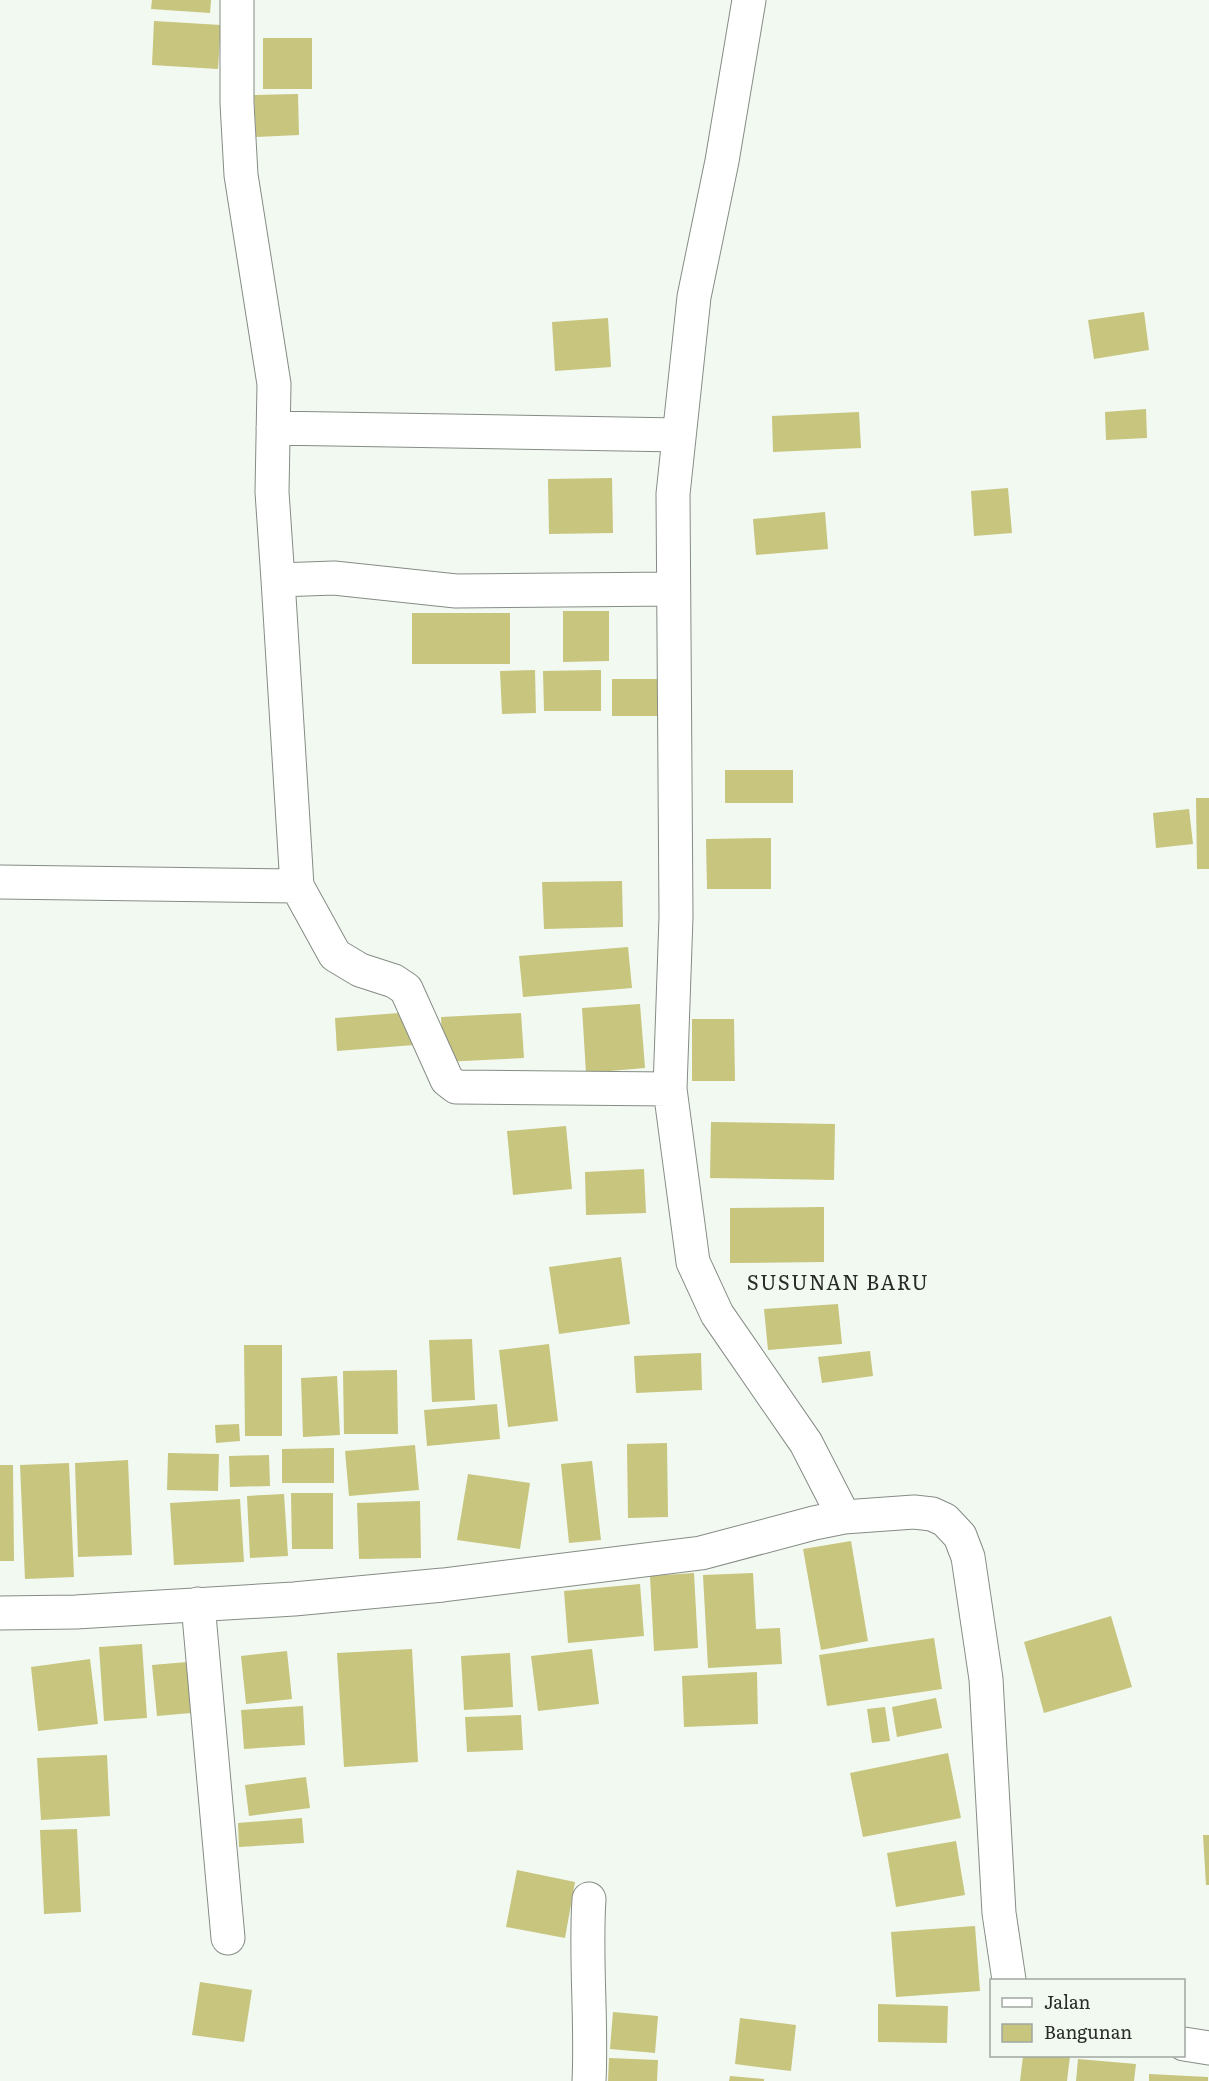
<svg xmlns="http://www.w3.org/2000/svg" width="1209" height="2081" font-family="Literata,serif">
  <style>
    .building { fill: #c7c57e }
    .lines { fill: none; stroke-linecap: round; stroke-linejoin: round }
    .minor-casing { stroke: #858c85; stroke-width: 35 }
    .minor { stroke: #fff; stroke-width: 33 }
    .labels { text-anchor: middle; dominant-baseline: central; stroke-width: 5; stroke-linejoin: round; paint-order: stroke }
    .quarter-label { font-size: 20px; letter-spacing: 1.5px; fill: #282b28; stroke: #f2f9f1 }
  </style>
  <rect width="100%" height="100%" fill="#f2f9f1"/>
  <!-- building -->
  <path class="building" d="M152 0H211L210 13 151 9Z
    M154 21 221 25 218 69 152 65Z
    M263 38H312V89H263Z
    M298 94 299 135 256 137 254 95Z
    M1144 312 1149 350 1094 359 1088 320Z
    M608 318 611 367 555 371 552 322Z
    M1146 409 1147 438 1106 440 1105 412Z
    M859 412 861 448 773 452 772 416Z
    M612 478 613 533 549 534 548 479Z
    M1008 488 1012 533 974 536 971 491Z
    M825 512 828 549 756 555 753 519Z
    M563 611H609V661L563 662Z
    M412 613H510V664H412Z
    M535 670 536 713 502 714 500 671Z
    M601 670V711H544L543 671Z
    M612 679H663V716H612Z
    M725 770H793V803H725Z
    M1196 798H1209V869H1197Z
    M1189 809 1193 844 1156 848 1153 813Z
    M771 838V889H707L706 839Z
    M622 881 623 927 544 929 542 882Z
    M628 947 632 988 523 997 519 956Z
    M640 1004 645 1068 586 1073 582 1008Z
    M411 1012 414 1045 337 1051 335 1018Z
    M521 1013 524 1058 443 1062 441 1017Z
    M692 1019H734L735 1081H692Z
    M711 1122 835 1124 834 1180 710 1178Z
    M566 1126 572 1189 513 1195 507 1131Z
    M644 1169 646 1213 586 1215 585 1172Z
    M824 1207V1262L730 1263V1208Z
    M621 1257 630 1324 559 1334 549 1267Z
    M838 1304 842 1344 768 1350 764 1309Z
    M472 1339 475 1400 432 1402 429 1340Z
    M549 1344 558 1421 508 1427 499 1350Z
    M244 1345H282V1436H245Z
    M870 1351 873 1376 822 1383 818 1357Z
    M701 1353 702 1390 636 1393 634 1356Z
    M397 1370 398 1434H344L343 1371Z
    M337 1376 340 1435 303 1437 301 1378Z
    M497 1404 500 1439 427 1446 424 1410Z
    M239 1424 240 1441 216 1443 215 1425Z
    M667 1443 668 1517 628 1518 627 1444Z
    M415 1445 419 1490 349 1496 345 1451Z
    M334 1448V1483H282V1449Z
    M168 1453 219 1454 218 1491 167 1490Z
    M269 1455 270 1486 230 1487 229 1456Z
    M128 1460 132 1555 78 1557 75 1463Z
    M592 1461 601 1540 569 1543 561 1464Z
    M69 1463 74 1577 25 1579 20 1465Z
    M0 1465H13L14 1561H0Z
    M468 1474 530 1483 520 1549 457 1540Z
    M291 1493H333V1549H292Z
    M284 1494 288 1556 250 1558 247 1496Z
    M240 1499 244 1562 174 1565 170 1503Z
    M420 1501 421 1558 359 1559 357 1503Z
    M851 1541 868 1641 821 1650 803 1549Z
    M694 1573 698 1648 654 1651 650 1576Z
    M753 1573 756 1629 780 1628 782 1664 708 1668 703 1575Z
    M640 1584 644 1636 568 1643 564 1591Z
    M1111 1616 1132 1687 1044 1713 1024 1642Z
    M934 1638 942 1689 827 1706 819 1655Z
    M142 1644 147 1718 104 1721 99 1647Z
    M412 1649 418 1762 344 1767 337 1653Z
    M592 1649 599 1704 538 1711 531 1656Z
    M287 1651 292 1699 246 1704 241 1656Z
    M510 1653 513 1707 464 1710 461 1656Z
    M90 1659 98 1724 38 1731 31 1667Z
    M187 1662 191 1713 157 1716 152 1665Z
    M757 1672 758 1724 684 1727 682 1676Z
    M936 1698 942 1728 897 1737 892 1707Z
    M303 1706 305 1745 244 1749 241 1710Z
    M885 1707 890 1741 872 1743 867 1709Z
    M521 1715 523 1750 467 1752 465 1717Z
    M948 1753 961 1818 863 1837 850 1773Z
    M107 1755 110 1816 41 1820 37 1758Z
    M306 1777 310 1808 249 1816 245 1785Z
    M302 1818 304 1843 239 1847 238 1823Z
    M77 1829 81 1912 44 1914 40 1830Z
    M1203 1835H1209V1885H1206Z
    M956 1841 965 1895 896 1907 887 1853Z
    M517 1870 575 1882 565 1938 506 1927Z
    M975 1926 980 1991 896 1997 891 1932Z
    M200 1982 252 1990 244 2042 192 2035Z
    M878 2004 948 2006 947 2043 878 2042Z
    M613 2012 658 2016 655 2053 610 2049Z
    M740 2018 796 2025 791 2071 735 2064Z
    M1023 2056H1070L1067 2081H1020Z
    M609 2058 658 2060 657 2081H608Z
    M1078 2059 1136 2064 1134 2081H1076Z
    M1149 2074 1208 2077V2081H1149Z
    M730 2076 764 2079V2081H729Z"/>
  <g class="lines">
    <defs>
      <path id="minor" d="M237 0V103L241 175 274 384 272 492 278 580 334 578 456 591 673 589
        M749 0 722 161 694 297 673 494 676 917 670 1089 693 1262 717 1314 806 1443 844 1517
        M273 428 679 435
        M278 580 297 886 335 955 360 970 394 981 406 989 447 1080 456 1087 670 1089
        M0 882 297 886
        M198 1604 228 1938
        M0 1613 76 1612 294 1599 443 1585 701 1553 814 1523 844 1517 914 1512 932 1514 945 1520 960 1536 968 1557 986 1679 999 1913 1009 1980
        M1184 2044 1209 2048
        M589 2081C592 2020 585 1959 589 1899"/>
    </defs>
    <!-- minor casing -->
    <use href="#minor" class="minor-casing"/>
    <!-- minor -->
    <use href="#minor" class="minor"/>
  </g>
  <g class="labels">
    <!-- quarter labels -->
    <g class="quarter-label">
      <text x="838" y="1281">SUSUNAN BARU</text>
    </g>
  </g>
  <!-- legend -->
  <rect x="990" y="1979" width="195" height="78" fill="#f2f9f1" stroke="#a1a7a1" stroke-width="1.5"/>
  <rect x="1002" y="1998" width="30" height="9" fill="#ffffff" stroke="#a1a7a1" stroke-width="1.5"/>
  <text x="1044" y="2009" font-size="18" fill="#282b28">Jalan</text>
  <rect x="1002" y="2024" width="30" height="18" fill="#c7c57e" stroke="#a1a7a1" stroke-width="1.5"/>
  <text x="1044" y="2039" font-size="18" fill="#282b28">Bangunan</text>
</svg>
